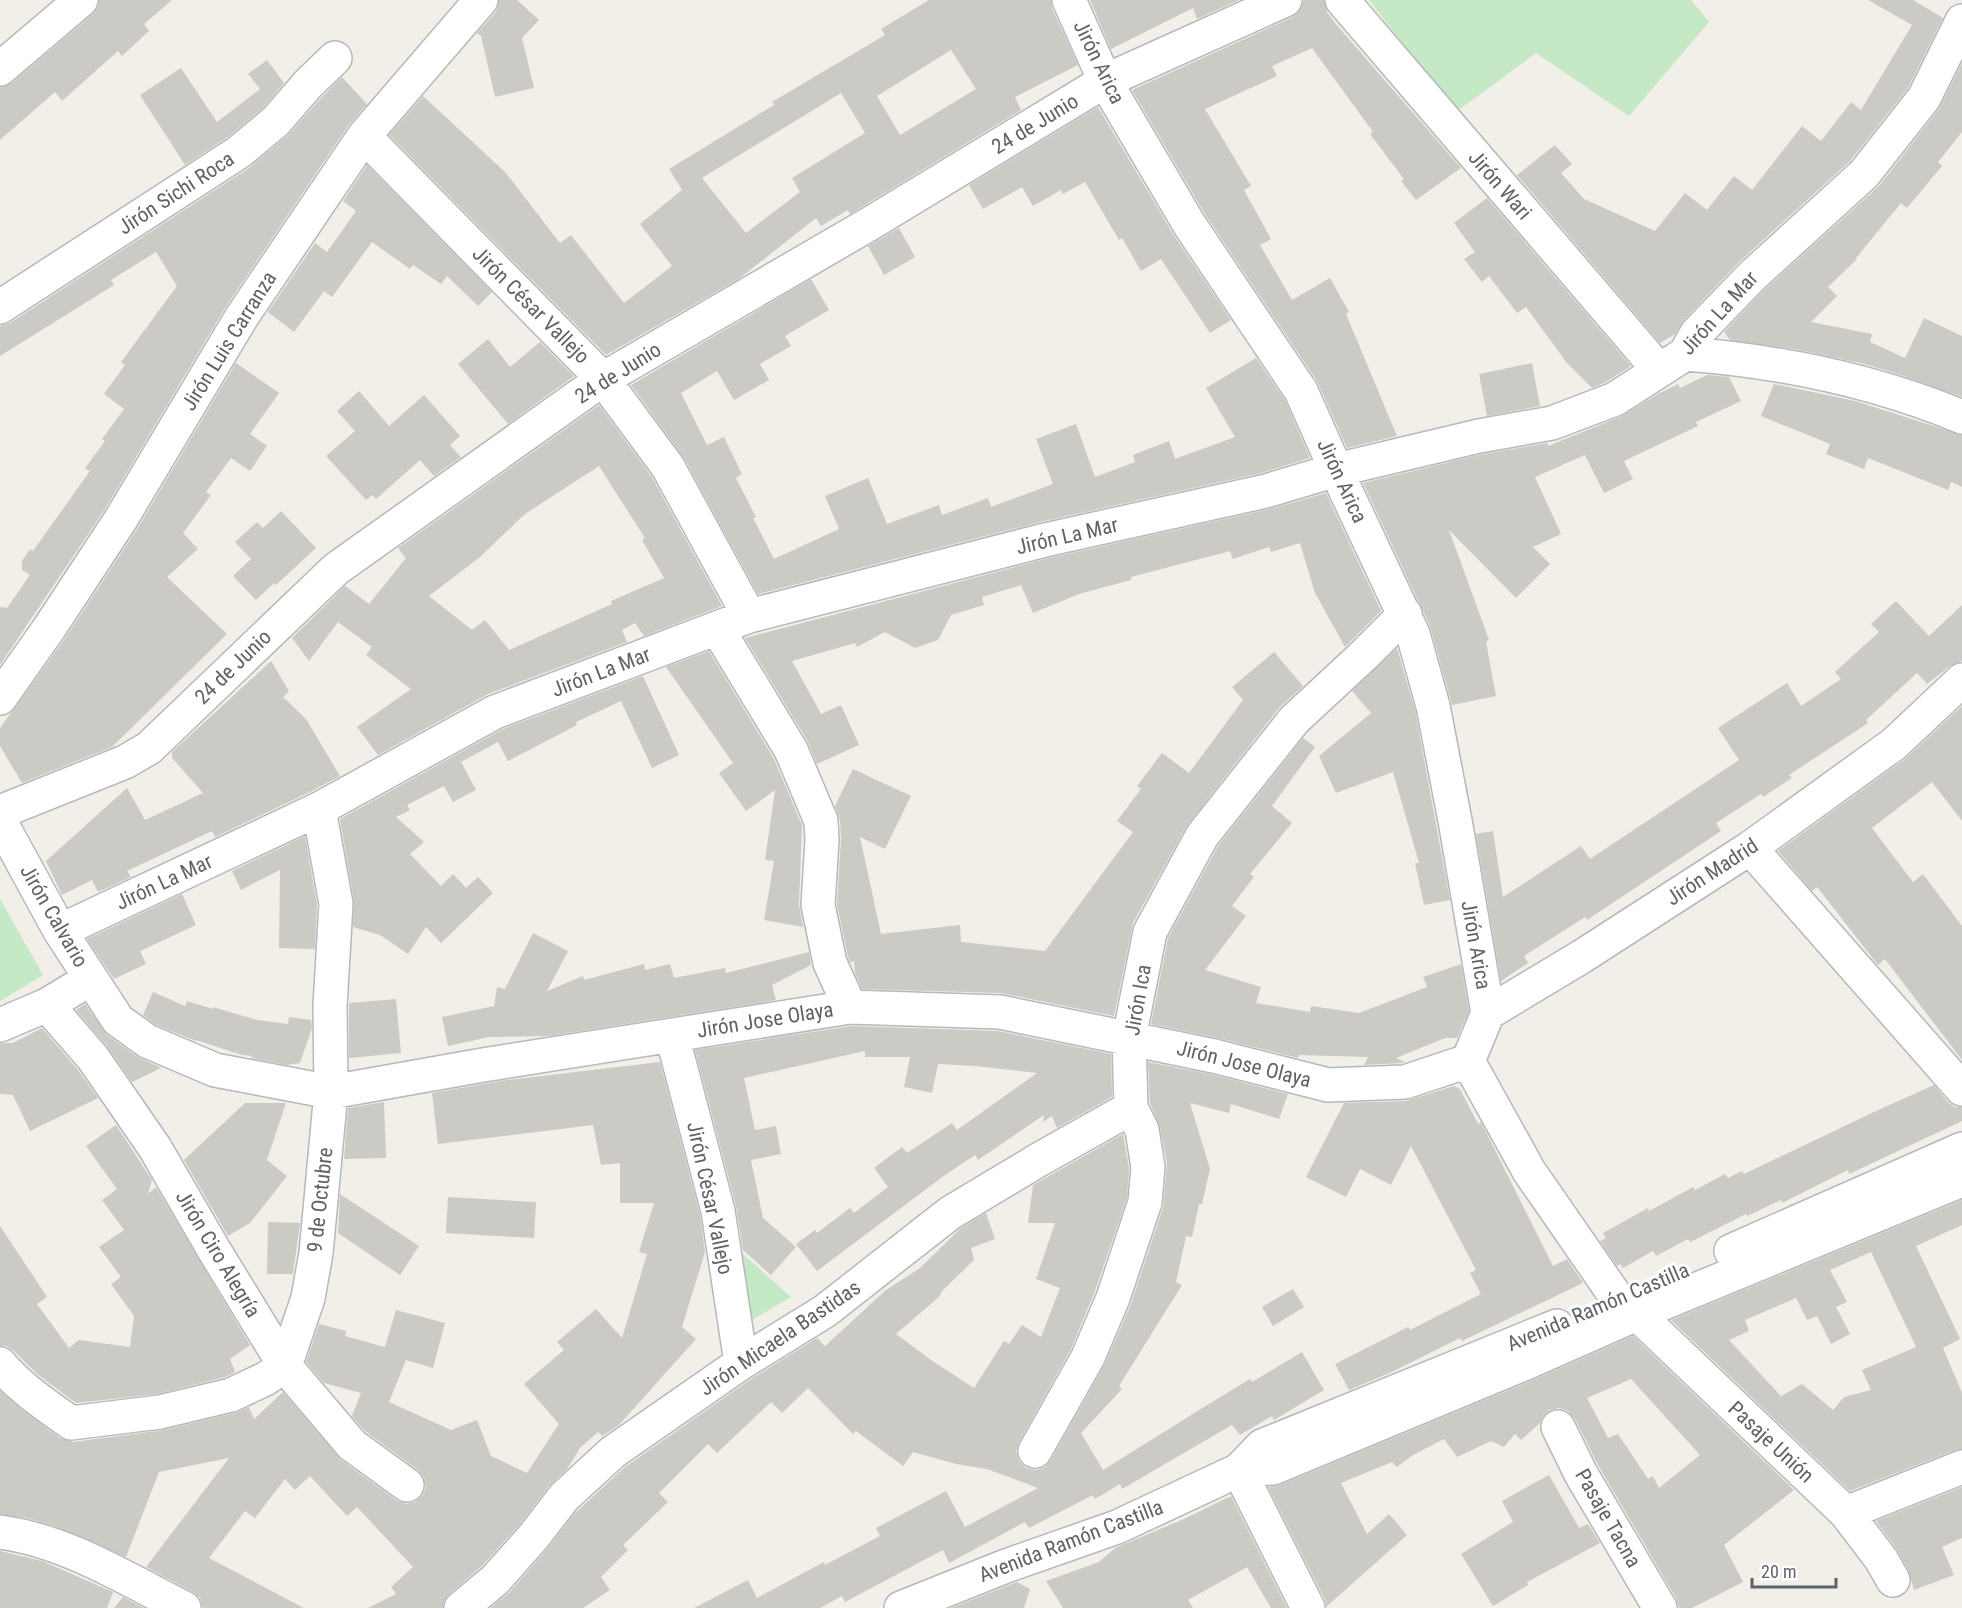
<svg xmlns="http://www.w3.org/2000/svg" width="1962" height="1608" font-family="'Roboto Condensed',sans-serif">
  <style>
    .green { fill: #c5e8c5 }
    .building { fill: #cccac5; fill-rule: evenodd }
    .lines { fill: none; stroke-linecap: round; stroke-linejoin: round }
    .minor-casing { stroke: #b5b8bc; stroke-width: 36 }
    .tertiary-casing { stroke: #b5b8bc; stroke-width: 36 }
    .minor { stroke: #fff; stroke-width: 33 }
    .tertiary { stroke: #fff; stroke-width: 33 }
    .labels { text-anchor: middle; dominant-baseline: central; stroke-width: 6; stroke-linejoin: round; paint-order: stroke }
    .street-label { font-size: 21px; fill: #5f6368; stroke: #fff }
  </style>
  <rect width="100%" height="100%" fill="#f1efe8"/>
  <!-- green -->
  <path class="green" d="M1369 0H1691L1709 22 1629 116 1536 53 1456 112Z
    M0 899 43 975 0 1001Z
    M743 1254 791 1297 738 1328 730 1270Z"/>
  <!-- building -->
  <path class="building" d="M99 0H172L144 24 149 31 122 56 118 51 62 101 55 92 0 140V87L12 83 93 14 98 7Z
    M499 0H517L539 20 522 38 534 88 495 97 481 36 477 33 496 12Z
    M929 0H1051L1052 8 1078 65 1015 97 1021 110 850 214 848 210 821 226 816 218 740 278 606 355 389 135 423 96 505 172 560 243 571 235 624 303 672 266 640 224 682 190 669 169 774 105 772 102 885 35 881 29ZM951 50 976 89 900 135 877 96ZM841 93 865 133 792 178 800 192 746 233 702 178Z
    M1090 0H1239L1197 19 1193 8 1111 49Z
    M1303 0H1324L1327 12 1335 23 1461 168 1416 200 1401 181 1404 179 1370 134 1373 132 1312 48 1272 66 1277 76 1205 109 1251 186 1244 190 1271 239 1260 245 1292 300 1330 278 1349 312 1346 314 1397 436 1347 448 1317 381 1205 214 1132 90 1293 17 1300 10Z
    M1868 0H1913L1943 18 1908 88 1850 161 1738 263 1684 320 1675 334 1660 343 1517 175 1555 145 1572 164 1561 173 1584 199 1655 231 1685 193 1707 210 1734 176 1752 190 1802 126 1821 141 1851 102 1861 110 1912 25Z
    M267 60 284 83 263 108 228 137 185 165 140 95 181 68 217 122 260 89 248 74Z
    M1962 63V132L1938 162 1942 166 1907 208 1901 203 1856 258 1857 259 1828 287 1837 296 1811 322 1872 334 1870 342 1905 358 1924 318 1962 336V397L1901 375 1865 364 1795 349 1730 340 1724 332 1765 289 1879 186 1939 109Z
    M342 77 367 104 348 126 225 308 105 509 0 665V607L7 608 30 575 22 570V561L30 549 33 551 90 471 85 468 105 441 102 439 124 409 104 394 125 365 121 362 177 286 156 252 111 280 114 285 0 356V326L10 323 249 168 288 135 322 97Z
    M1098 107 1173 234 1231 320 1210 333 1161 259 1141 271 1122 238 1119 240 1085 182 1063 194 1061 190 1033 206 1022 187 983 209 969 185Z
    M367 165 492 292 478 306 447 276 441 284 413 265 410 269 372 242 332 297 324 291 294 332 268 312 315 243 327 252 356 211 343 201Z
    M1487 198 1631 366 1606 382 1592 388 1567 363 1526 307 1517 313 1489 276 1482 282 1464 259 1475 252 1454 223Z
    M899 228 915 257 884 275 868 246Z
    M811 279 829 310 785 336 791 346 760 364 769 380 734 400 717 371 681 393 707 445 724 437 742 474 736 478 756 517 753 518 774 559 839 529 825 496 868 478 887 524 939 505 942 515 988 498 991 507 1053 484 1036 439 1076 424 1095 477 1135 462 1133 455 1169 441 1175 459 1235 437 1206 388 1256 358 1285 400 1310 458 1261 473 1040 522 758 594 684 458 631 385Z
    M488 339 510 367 540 342 574 376 508 424 458 364Z
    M236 363 279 393 250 434 267 446 250 471 231 458 206 492 211 495 183 533 198 549 167 577 227 634 112 747 22 783 0 746V728L66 637 137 529Z
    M1532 363 1540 406 1487 416 1479 374Z
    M1707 375 1729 377 1741 401 1696 422 1698 426 1624 461 1633 479 1604 493 1585 455 1535 477 1561 534 1533 547 1550 564 1516 598 1449 530 1489 640 1486 642 1496 696 1452 705 1430 626 1363 483 1483 454 1548 443V446L1622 416 1658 394 1678 384 1680 388Z
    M1774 384 1855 401 1962 435V487L1951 482 1948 490 1868 458 1864 469 1826 454 1830 444 1761 416Z
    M359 391 389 426 424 395 460 436 450 445 461 457 434 476 420 460 376 499 372 495 366 500 326 456 355 431 337 411Z
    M599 405 652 477 722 606 644 636 635 623 622 630 627 642 488 694 378 755 357 727 411 689 366 655 372 647 338 622 309 661 292 638 345 586 369 604 406 558 398 548ZM599 466 645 538 642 540 664 578 611 601 612 604 509 650 485 620 472 630 429 596 480 557 525 514Z
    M1326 493 1381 611 1345 647 1315 593 1300 543 1271 552 1269 547 1233 559 1230 551 1131 577V580L1079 594 1033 613 1021 585 982 597 984 605 951 615 938 640 915 648 885 632 857 647 855 643 792 661 821 714 841 705 859 745 817 764 807 740 745 638 1049 558 1270 509Z
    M281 511 316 548 276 585 274 583 256 600 233 576 251 559 235 542 257 522 263 528Z
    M1896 601 1929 636 1962 605V661L1950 666 1927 684 1917 673 1866 720 1868 723 1789 775 1792 778 1763 797 1761 794 1716 823 1721 831 1587 920 1585 917 1524 956 1528 963 1501 981 1476 834 1493 831 1503 897 1581 846 1590 859 1739 760 1718 728 1787 683 1801 706 1841 679 1835 672 1879 632 1871 624Z
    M1397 648 1415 710 1450 900 1424 905 1415 863H1419L1393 772 1336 793 1319 756 1371 713 1352 691Z
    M709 651 774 759 802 825 799 904 803 927 764 920 774 861 765 860 775 790 746 811 719 773 733 763 666 667Z
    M1274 652 1303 686 1279 708 1186 827 1133 923 1114 1016 1001 993 862 989 855 973 854 961 850 962 848 957 837 904 841 839 840 820 835 806 853 769 911 796 885 849 860 837 881 934 960 925 961 942 1045 951 1133 832 1117 821 1141 789 1137 786 1162 753 1189 773 1243 700 1232 687Z
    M271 661 289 691 283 697 306 719 340 776 310 792 215 837 212 831 127 871 131 877 98 892 92 880 62 895 46 861 127 788 145 820 203 793 172 758V752Z
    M643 676 679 755 652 768 621 701 576 722 577 725 508 761 498 742 461 762 476 790 453 802 444 786 407 805 410 810 396 817 424 842 410 854 441 886 453 874 466 888 478 877 493 893 441 943 426 927 408 954 380 935 353 927 354 901 340 819 503 729Z
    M1962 706V821L1932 782 1872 828 1913 882 1923 874 1962 926V1060L1885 959 1878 965 1817 887 1812 891 1778 851 1905 759Z
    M1303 738 1315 747 1272 806 1292 823 1250 874 1254 877 1232 906 1246 916 1205 970 1261 987 1256 1003 1310 1012 1311 1006 1359 1013 1427 987 1423 977 1461 964 1469 1011 1457 1038H1445L1396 1058 1405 1062 1402 1063 1364 1065 1368 1057 1299 1055 1298 1058 1218 1038 1151 1024 1168 938 1218 846Z
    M305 836 317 905 315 949 279 948 280 870 241 890 232 871Z
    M182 894 196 925 140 951 146 964 114 979 87 939Z
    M533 933 568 951 547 991 583 976 584 980 644 964 645 970 670 964 674 978 725 968 726 973 809 952 811 965 772 985 776 1000 549 1036 489 1037 448 1046 442 1017 494 1006 497 987 505 989Z
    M153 992 185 1006 187 1001 213 1009V1007L257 1020 288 1024 289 1017 311 1020 312 1028 300 1063 287 1065 251 1058 252 1056 242 1055 196 1040V1041L156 1025 143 1015Z
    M396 999 401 1053 349 1058V1003Z
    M85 1004 107 1035 136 1056 161 1068 132 1082 107 1046 76 1010Z
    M851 1026 998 1031 1111 1054 1112 1097 1057 1128 1052 1116 1043 1122 1044 1115 978 1160 975 1155 945 1175 817 1271 796 1244 815 1230 817 1233 850 1208 854 1213 888 1187 874 1168 902 1147 907 1153 952 1123 957 1130 1037 1073 975 1066 938 1064 932 1093 904 1087 910 1057H865V1051L744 1078 755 1130 776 1126 781 1154 751 1160 763 1218 796 1247 771 1275 743 1250 736 1206 695 1050Z
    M42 1028 78 1070 98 1098 30 1131 13 1095 0 1094V1043H13Z
    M660 1062 700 1215 705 1252 682 1327 696 1339 619 1425 602 1436 598 1432 580 1448 567 1469 549 1486 520 1524 482 1566 449 1594 444 1601 443 1608H368L396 1594 391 1587 413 1567 357 1507 347 1516 310 1476 295 1490 285 1479 255 1518 245 1511 209 1558 304 1608H203L200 1598 193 1592 146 1567 229 1458 159 1472 126 1557 54 1526 27 1518 0 1514V1391L22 1410 60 1438 73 1442 164 1430 235 1413 249 1407 254 1419 283 1392 341 1460 396 1500 406 1504 415 1502 422 1496 426 1488 424 1477 418 1470 365 1431 352 1416 361 1393 324 1383 306 1362 319 1324 346 1331 345 1336 385 1347 396 1310 445 1323 433 1368 406 1360 389 1402 451 1430 477 1420 491 1456 527 1473 559 1424 524 1384 564 1350 557 1342 596 1309 622 1338 647 1254 639 1252 654 1203H620V1163L601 1165 593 1125 438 1144 432 1093 500 1081Z
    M1148 1062 1210 1074 1288 1094 1279 1119 1231 1104 1229 1113 1190 1103 1210 1169 1202 1204H1199L1192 1237 1186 1236 1176 1282 1182 1285 1119 1386 1122 1389 1081 1433 1103 1470 1204 1407 1250 1379 1252 1382 1302 1352 1324 1390 1274 1420 1272 1416 1240 1435 1232 1425 1122 1489 1120 1484 1095 1499 1093 1495 1029 1528 1025 1522 949 1563 943 1550 845 1602 842 1596 820 1608H694L748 1580 757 1598 824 1562 825 1565 880 1536 876 1528 946 1491 965 1527 1038 1488 987 1469 956 1464 913 1452 903 1466 856 1431 853 1434 808 1388 782 1413 771 1402 717 1453 708 1444 659 1493 668 1502 623 1545 628 1550 601 1577 610 1590 583 1608H490L509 1593 548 1548 574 1514 625 1467 751 1379 817 1338 825 1346 886 1290 920 1268 961 1228 986 1213 995 1239 971 1248 974 1260 942 1291 940 1296 896 1334 931 1360 974 1388 1004 1341 1009 1344 1022 1325 1041 1337 1060 1288 1036 1279 1055 1223H1028L1033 1185 1123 1134 1129 1168 1127 1198 1095 1291 1071 1349 1019 1442 1016 1451 1019 1461 1026 1468 1036 1470 1045 1467 1051 1460 1105 1364 1131 1304 1163 1208 1167 1164 1160 1127 1150 1103Z
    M1934 1085 1948 1102 1955 1107H1962V1121L1849 1174 1848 1170 1782 1203 1781 1200 1747 1216 1746 1214 1690 1242 1688 1239 1656 1256 1653 1251 1623 1268 1620 1264 1617 1266 1600 1241 1606 1238 1603 1233 1648 1208 1649 1211 1693 1187 1695 1190 1725 1174 1728 1178 1742 1171 1744 1174 1874 1112Z
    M1454 1086 1460 1089 1478 1124 1481 1122 1553 1266 1567 1259 1583 1283 1462 1341 1460 1338 1392 1372 1349 1390 1335 1364 1408 1327 1410 1330 1481 1294 1470 1273 1476 1270 1411 1146 1391 1185 1360 1169 1346 1197 1306 1177 1344 1103 1406 1101Z
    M384 1102 386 1158 344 1159 348 1108Z
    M245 1103H286L267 1160 287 1176 250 1223 228 1236 184 1160Z
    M116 1125 152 1180 148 1194 156 1187 250 1345 230 1359 235 1372 225 1377 157 1394 76 1403 37 1374 14 1351 6 1346H0V1226L47 1297 37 1304 69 1348 79 1340 130 1347 134 1316 111 1284 121 1277 99 1247 124 1230 102 1200 117 1189 86 1146Z
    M340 1194 419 1246 400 1275 338 1233Z
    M448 1197 536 1202 534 1238 446 1233Z
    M1962 1200V1225L1916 1246 1960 1339 1943 1348 1962 1393V1449L1955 1450 1850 1491 1671 1320ZM1871 1252 1916 1347 1862 1370 1871 1390 1844 1397 1833 1410 1802 1384 1781 1396 1729 1340 1749 1331 1745 1320 1796 1298 1807 1320 1817 1316 1831 1344 1850 1334 1836 1307 1847 1302 1830 1270Z
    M268 1222 300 1223 293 1274H267Z
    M1293 1289 1304 1307 1273 1326 1262 1307Z
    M1633 1336 1794 1490 1724 1545 1743 1582 1692 1608H1679L1676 1598 1598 1465 1575 1419 1568 1411 1559 1408 1549 1410 1543 1416 1540 1423 1521 1440 1515 1434 1504 1447 1491 1441 1457 1457 1444 1439 1413 1455 1397 1467 1392 1462 1341 1483 1367 1534 1389 1514 1407 1535 1326 1607 1325 1600 1268 1487 1280 1485 1533 1380ZM1631 1379 1700 1455 1659 1488 1653 1476 1648 1479 1618 1434 1608 1438 1587 1398Z
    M1549 1475 1579 1528 1588 1524 1600 1543 1527 1582 1528 1585 1493 1606 1461 1554 1513 1522 1502 1501Z
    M1962 1487V1538L1942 1547 1954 1575 1914 1590 1909 1571 1896 1548 1876 1521Z
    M1231 1496 1287 1608H1271L1247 1567 1188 1600 1193 1608H1063L1046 1581 1099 1562 1115 1548 1184 1519Z
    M0 1551 42 1561 113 1592 107 1608H0Z
    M1017 1582 1030 1589 1024 1608H951Z
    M123 1597 132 1602 144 1608H114Z"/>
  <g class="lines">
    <defs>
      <path id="minor" d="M1069 0 1105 81 1189 224 1301 391 1336 470 1413 634 1433 706 1456 826 1488 1013
        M1342 0 1659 370
        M0 69 81 0
        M364 136 603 379 668 467 749 616
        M0 307 239 152 276 121 308 84 335 58
        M1685 354C1780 361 1873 380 1962 417
        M717 628 791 750 821 821 822 840 818 905 830 963 850 1007
        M0 698 50 627 121 519 241 318 364 136 481 0
        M0 812 125 762 149 748 336 569 603 379 871 223 1105 81 1285 0
        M0 821 60 931 118 1020 147 1041 215 1070 331 1092 483 1065 850 1007 1000 1012 1214 1056 1328 1085 1405 1082 1468 1061
        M1750 848 1962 1089
        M60 931 319 809 495 712 749 616 1045 540 1266 491 1336 470 1479 436 1552 423 1615 399 1685 354 1697 333 1752 276 1864 174 1924 98 1962 21
        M47 1005 93 1058 155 1148 214 1250 285 1366 352 1445 407 1485
        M0 1025 47 1005 90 979
        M672 1035 718 1211 741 1363
        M1468 1061 1529 1171 1619 1301 1637 1314 1846 1513 1881 1559 1893 1580
        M1468 1061 1488 1013 1581 957 1750 848 1894 744 1962 680
        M0 1364C20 1388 46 1405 71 1423L160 1412 231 1395 265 1379 285 1366 308 1298 316 1253 331 1092 330 1006 336 904 319 809
        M1558 1427 1581 1474 1660 1608
        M1035 1451 1088 1357 1113 1298 1145 1202 1148 1167 1142 1130 1131 1108 1129 1038 1150 932 1202 836 1294 720 1363 656 1405 614
        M1239 1470 1308 1608
        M1846 1513 1962 1467
        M0 1532C64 1540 127 1579 184 1608
        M461 1608 495 1580 534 1536 564 1497 613 1452 741 1363 825 1311 950 1213 1040 1159 1131 1108"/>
      <path id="tertiary" d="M1731 1251 1962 1149
        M1239 1470 1262 1446 1557 1326
        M901 1608 1006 1566 1117 1527 1239 1470 1273 1468 1526 1363 1637 1314 1962 1180"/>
    </defs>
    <!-- minor casing -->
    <use href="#minor" class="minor-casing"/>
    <!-- tertiary casing -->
    <use href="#tertiary" class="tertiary-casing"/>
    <!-- minor -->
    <use href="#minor" class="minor"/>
    <!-- tertiary -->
    <use href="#tertiary" class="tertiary"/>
  </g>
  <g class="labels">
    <!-- street labels -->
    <g class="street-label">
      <text transform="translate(1099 62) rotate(64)">Jirón Arica</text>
      <text transform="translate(1035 124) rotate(-31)">24 de Junio</text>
      <text transform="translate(1500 185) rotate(49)">Jirón Wari</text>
      <text transform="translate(176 193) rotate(-33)">Jirón Sichi Roca</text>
      <text transform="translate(531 305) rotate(45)">Jirón César Vallejo</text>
      <text transform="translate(1719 313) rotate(-48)">Jirón La Mar</text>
      <text transform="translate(229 341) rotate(-58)">Jirón Luis Carranza</text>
      <text transform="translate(618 373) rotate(-32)">24 de Junio</text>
      <text transform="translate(1342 481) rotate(65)">Jirón Arica</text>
      <text transform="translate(1067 536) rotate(-13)">Jirón La Mar</text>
      <text transform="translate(233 667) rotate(-44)">24 de Junio</text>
      <text transform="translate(601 672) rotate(-21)">Jirón La Mar</text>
      <text transform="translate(1712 872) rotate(-33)">Jirón Madrid</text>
      <text transform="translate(164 882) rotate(-25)">Jirón La Mar</text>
      <text transform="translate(54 916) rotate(60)">Jirón Calvario</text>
      <text transform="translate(1476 945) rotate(80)">Jirón Arica</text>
      <text transform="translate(1138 1000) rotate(-80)">Jirón Ica</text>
      <text transform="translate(765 1020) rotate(-9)">Jirón Jose Olaya</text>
      <text transform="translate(1244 1064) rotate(14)">Jirón Jose Olaya</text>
      <text transform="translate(710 1198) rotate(78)">Jirón César Vallejo</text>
      <text transform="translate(320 1200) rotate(-84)">9 de Octubre</text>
      <text transform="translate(218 1254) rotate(59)">Jirón Ciro Alegría</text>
      <text transform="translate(1598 1307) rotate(-23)">Avenida Ramón Castilla</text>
      <text transform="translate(780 1338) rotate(-34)">Jirón Micaela Bastidas</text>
      <text transform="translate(1771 1442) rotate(43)">Pasaje Unión</text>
      <text transform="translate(1608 1518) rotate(60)">Pasaje Tacna</text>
      <text transform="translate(1071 1541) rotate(-21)">Avenida Ramón Castilla</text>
    </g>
  </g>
  <!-- scale -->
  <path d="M1752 1578v9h84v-9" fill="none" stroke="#5f6368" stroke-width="3"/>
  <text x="1761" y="1578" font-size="18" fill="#5f6368" stroke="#ffffff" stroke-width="4.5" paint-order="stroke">20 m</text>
</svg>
